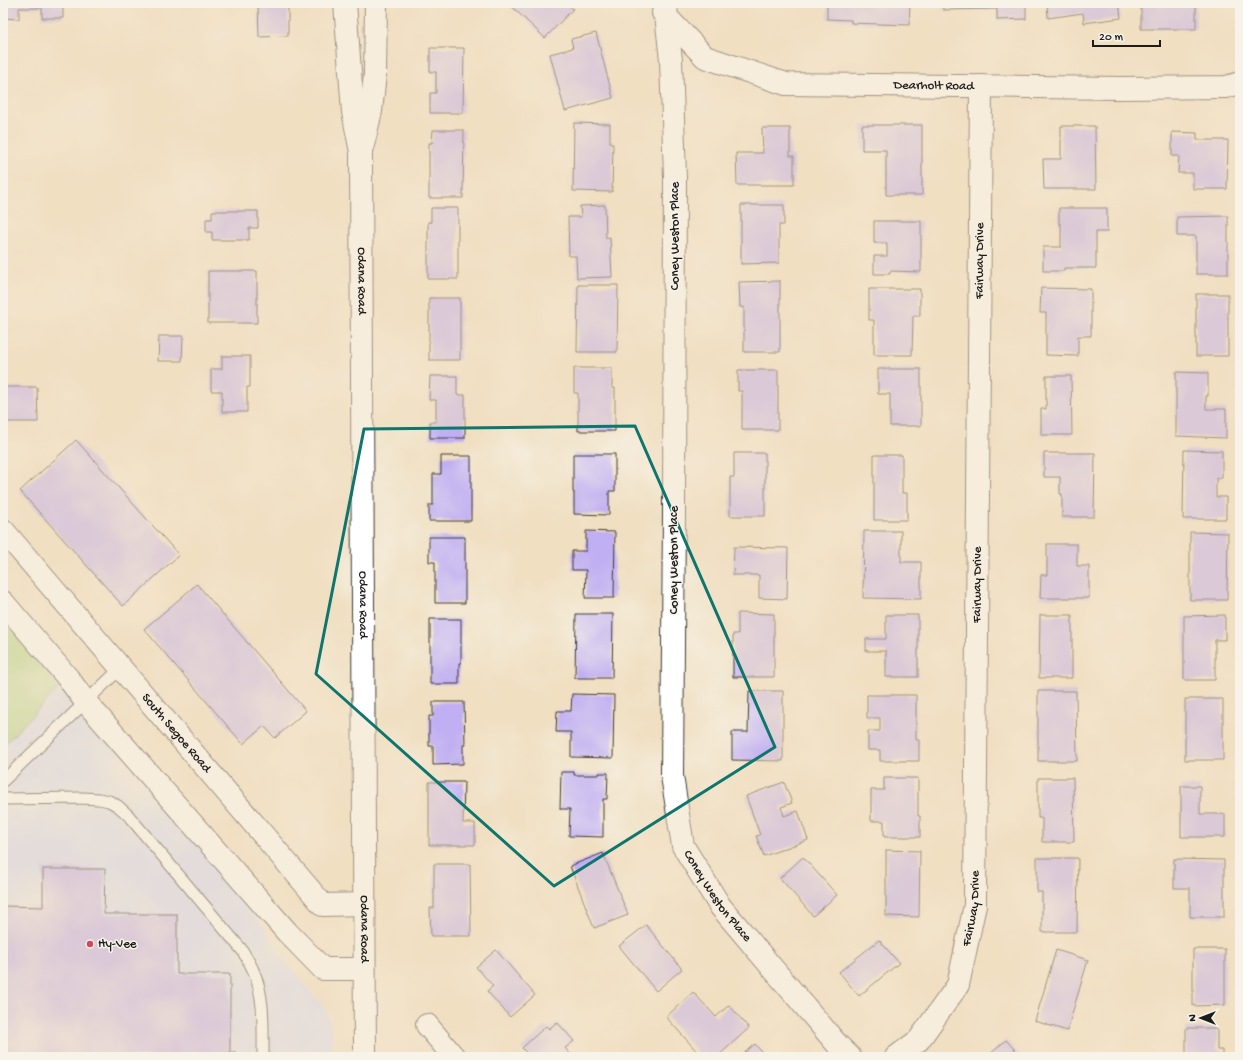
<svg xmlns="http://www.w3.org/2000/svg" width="1243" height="1060" font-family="'Gochi Hand',sans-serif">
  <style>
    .built { fill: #d2d9f9 }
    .green { fill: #abd480; stroke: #64784e }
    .building { fill: #c0aff2 }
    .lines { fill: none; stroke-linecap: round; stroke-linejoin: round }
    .service-casing { stroke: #3c3935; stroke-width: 13 }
    .minor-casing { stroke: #3c3935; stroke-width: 24 }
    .tertiary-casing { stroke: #3c3935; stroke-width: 24 }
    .service { stroke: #fff; stroke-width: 11 }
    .minor { stroke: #fff; stroke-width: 22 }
    .tertiary { stroke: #fff; stroke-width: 22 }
    .marked { fill: none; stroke: #0f766e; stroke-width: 3; stroke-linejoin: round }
    .poi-dot { fill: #d1495b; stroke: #f7f3e8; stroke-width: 1.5 }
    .labels { text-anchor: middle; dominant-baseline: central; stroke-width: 3; stroke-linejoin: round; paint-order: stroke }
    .street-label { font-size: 13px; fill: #1c1c1c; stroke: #f7f3e8 }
    .poi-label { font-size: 13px; fill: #1c1c1c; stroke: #f7f3e8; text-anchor: start }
  </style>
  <rect width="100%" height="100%" fill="#f7f3e8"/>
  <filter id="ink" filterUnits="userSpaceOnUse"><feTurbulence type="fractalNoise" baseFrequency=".025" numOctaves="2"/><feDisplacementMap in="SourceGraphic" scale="8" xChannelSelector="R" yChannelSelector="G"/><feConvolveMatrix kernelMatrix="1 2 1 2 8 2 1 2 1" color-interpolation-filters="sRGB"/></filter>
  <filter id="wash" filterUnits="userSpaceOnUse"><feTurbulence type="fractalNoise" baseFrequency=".012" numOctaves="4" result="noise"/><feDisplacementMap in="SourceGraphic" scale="16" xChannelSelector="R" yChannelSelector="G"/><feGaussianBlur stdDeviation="0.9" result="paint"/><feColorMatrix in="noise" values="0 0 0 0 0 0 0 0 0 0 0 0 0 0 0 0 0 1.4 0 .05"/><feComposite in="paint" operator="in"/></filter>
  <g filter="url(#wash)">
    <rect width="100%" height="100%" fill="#f0dfc1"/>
    <!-- built -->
    <path class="built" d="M68 678 219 853 278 951 326 1010 332 1029V1057H3V746Z"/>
    <!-- green -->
    <path class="green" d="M3 602 68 678 3 746Z"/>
    <g id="blocks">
      <!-- building -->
      <path class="building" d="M3 3H63V18H42V8H19V19L3 18Z
        M258 3H288V36L259 37Z
        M508 3H566L573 9 545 38Z
        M827 3H910L909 25 851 23V20L827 19Z
        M943 3H1026V19L997 20V9L943 10Z
        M1047 3H1119L1121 18 1084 23 1083 13 1048 18Z
        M1141 3H1196V29H1141Z
        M596 33 613 98 565 111 550 54 573 48 571 39Z
        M430 48H464L463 113H430V93H436V72H430Z
        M574 123 610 124V144H613L612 192 573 191Z
        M862 125H922V195H886V150H862Z
        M1061 126H1095L1096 189H1044L1043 159H1061Z
        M762 128H790V156H794V185H737L736 153H763Z
        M433 130H464L463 198H429V143H432Z
        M1172 132 1197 133V140H1228L1227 189H1193V173H1178L1179 156H1172Z
        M605 205 606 238 610 237 612 277 577 278 576 256H569L568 217H581L580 206Z
        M741 205H784V225H779V263L741 264Z
        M431 208H458V279H428V222H431Z
        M1059 208H1107V232H1096V268H1064V271H1043V247H1061V224H1059Z
        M212 211H258V228H249V240H212V232H206V219H212Z
        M1228 216V274H1196V236H1177V217Z
        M874 221H921V272L890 271V274H874V256H887V243H874Z
        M208 271H257V323H208Z
        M780 281V352H744V307H740L739 282Z
        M578 285H618L617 352H577Z
        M1041 288 1091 289V336H1078V356L1046 355V313H1040Z
        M869 289H920V316H913L912 355H874V320H869Z
        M1196 294H1228V356H1196Z
        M429 298H460V360H429Z
        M159 336H183L182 361H158Z
        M222 356H250V387H247V412H222V391H211V369H222Z
        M574 368H612V388H615V431H578V393H574Z
        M878 369H921V426H890V394H878Z
        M738 370H778V430H742V391H738Z
        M1176 372 1208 373V396H1206V409H1226V438L1176 436Z
        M430 376H457V395H465V438H430V422H436V400H429Z
        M1046 376H1071L1072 435H1041V409H1046Z
        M3 387H37L38 422H3Z
        M76 440 179 555 123 606 20 491Z
        M1184 450 1222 451V478H1216V497H1226V519H1183Z
        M734 453H765V516H730V477H734Z
        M1044 453H1095L1094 517H1062V494H1060V477H1044Z
        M573 454H615V491H609V515L574 514V492H573Z
        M874 455H902V493H907V520H874Z
        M441 456H471V521H429V505H433V474H441Z
        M586 531 615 532 614 598H585L586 570H572V551H586Z
        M864 531H901V562H921V599L863 598Z
        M1190 532 1228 533 1227 600H1190Z
        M429 537H465V603H435V562H429Z
        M1047 544H1077V566H1089V598H1040L1041 575H1047Z
        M734 547 788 548 787 599 759 598V575H733Z
        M197 584 306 711 275 738 264 726 243 744 144 629Z
        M738 613 774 614V677H733V634H738Z
        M576 614H613L612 678H575Z
        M886 615H918V677H886V651H866V639H886Z
        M1040 615H1072V678H1039Z
        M1225 615V640H1215V680H1184V616Z
        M430 619H461V663H459V684H430Z
        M749 691H783V761L732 760V732H748Z
        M1038 691H1076L1077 761H1038Z
        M572 694 614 695 613 758 571 757V732H556L557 711H571Z
        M867 695H916V740H919V761H880V750H868V731H880V718H867Z
        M1185 699H1223V760H1185Z
        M433 702H464L465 745H463V764L433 765V746H429V716H433Z
        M561 772H574V775H599V773H608L607 799H603V837L569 836 570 809H560Z
        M884 778H918V816H920V837H884V821H871V790H884Z
        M1038 778H1073L1074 842H1042V818H1038Z
        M429 782H464L463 823H475V845H429Z
        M784 782 792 803 781 807 784 816 798 811 808 840 764 856 756 836 760 835 746 796Z
        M1181 786H1200V814H1225V837H1181Z
        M886 850 920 851 919 917 886 916Z
        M603 853 628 915 594 928 570 866Z
        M803 857 837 895 813 916 780 878Z
        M1037 858H1078L1077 932H1042V892H1037Z
        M1174 859 1224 860V917H1190V888H1174Z
        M434 864H470L471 936H431L430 908H434Z
        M43 869H105L104 914H177V974H230V1052H235L234 1057H3V906L43 907Z
        M646 925 682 969 656 991 619 946Z
        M879 940 899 963 859 996 839 972Z
        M1193 949H1225V1005L1193 1006Z
        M496 950 535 995 510 1017 487 991 493 986 476 967Z
        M1056 950 1088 960 1067 1031 1035 1021Z
        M693 992 716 1017 729 1005 749 1028 717 1057H702L666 1017Z
        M557 1022 574 1041 565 1048 573 1057H530L522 1048 546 1026 549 1029Z
        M1186 1028H1217V1050H1222V1057H1186Z
        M1006 1040 1021 1057H987Z
        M755 1044 766 1057H739Z"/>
    </g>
  </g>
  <g filter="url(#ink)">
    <use href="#blocks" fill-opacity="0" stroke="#3c3935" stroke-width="1"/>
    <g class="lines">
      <defs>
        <path id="service" d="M3 781 122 667
          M3 799 83 798 99 799 109 801 118 806 128 815 242 950C246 957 250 963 253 970 265 996 263 1029 263 1057"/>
        <g id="minor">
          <path id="s1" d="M667 3 666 15 671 60 675 177 674 513 672 776 683 846 720 906 836 1043 850 1057"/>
          <path id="s2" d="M663 13 705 57 786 84 1121 88 1226 87 1240 83"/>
          <path d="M427 1025 454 1057"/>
          <path id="s3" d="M896 1057 919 1040 958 985 975 905 981 86"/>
        </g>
        <g id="tertiary">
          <path id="s4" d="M345 3 353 112 361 152 365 1057"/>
          <path d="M363 145 371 111 375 74 376 3"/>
          <path id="s5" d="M3 530 323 905 364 904"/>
          <path d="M3 602 68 678 85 701 287 932 323 969H364"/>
        </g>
      </defs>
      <!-- service casing -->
      <use href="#service" class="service-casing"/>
      <!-- minor casing -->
      <use href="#minor" class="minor-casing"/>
      <!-- tertiary casing -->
      <use href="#tertiary" class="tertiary-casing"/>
      <!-- service -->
      <use href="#service" class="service"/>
      <!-- minor -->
      <use href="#minor" class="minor"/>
      <!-- tertiary -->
      <use href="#tertiary" class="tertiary"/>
    </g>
  </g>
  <!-- marked area -->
  <path d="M0 0H1243V1060H0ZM635 426 775 747 554 886 316 674 364 429Z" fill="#f0dfc1" fill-opacity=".55" fill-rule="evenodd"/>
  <path class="marked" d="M635 426 775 747 554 886 316 674 364 429Z"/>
  <!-- markers -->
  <circle class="poi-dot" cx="90" cy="944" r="4"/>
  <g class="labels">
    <!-- street labels -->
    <g class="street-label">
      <text stroke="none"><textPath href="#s2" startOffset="294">Dearholt Road</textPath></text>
      <text transform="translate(675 236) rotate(-90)">Coney Weston Place</text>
      <text stroke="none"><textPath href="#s3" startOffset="822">Fairway Drive</textPath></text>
      <text stroke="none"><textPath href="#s4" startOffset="279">Odana Road</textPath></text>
      <text transform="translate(674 560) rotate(-90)">Coney Weston Place</text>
      <text stroke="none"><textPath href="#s3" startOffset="498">Fairway Drive</textPath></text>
      <text stroke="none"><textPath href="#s4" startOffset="603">Odana Road</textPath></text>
      <text stroke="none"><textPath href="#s5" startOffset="267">South Segoe Road</textPath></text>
      <text stroke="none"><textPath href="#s1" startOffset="905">Coney Weston Place</textPath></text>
      <text stroke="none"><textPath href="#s3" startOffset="174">Fairway Drive</textPath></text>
      <text stroke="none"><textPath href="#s4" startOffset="927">Odana Road</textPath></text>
    </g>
    <!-- poi labels -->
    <g class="poi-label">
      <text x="98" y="944">Hy-Vee</text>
    </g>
  </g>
  <!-- margin -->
  <rect width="1243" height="1060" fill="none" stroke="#f7f3e8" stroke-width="16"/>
  <!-- north arrow -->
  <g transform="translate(1201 1018) rotate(270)" stroke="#f7f3e8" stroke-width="3" paint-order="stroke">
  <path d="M0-3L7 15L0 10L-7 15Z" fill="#1c1c1c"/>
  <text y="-6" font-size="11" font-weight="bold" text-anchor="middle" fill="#1c1c1c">N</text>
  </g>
  <!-- scale -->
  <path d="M1093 40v6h67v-6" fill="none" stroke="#1c1c1c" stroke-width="2"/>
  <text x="1099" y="40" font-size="12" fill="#1c1c1c" stroke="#f7f3e8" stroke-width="3" paint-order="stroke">20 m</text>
</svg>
